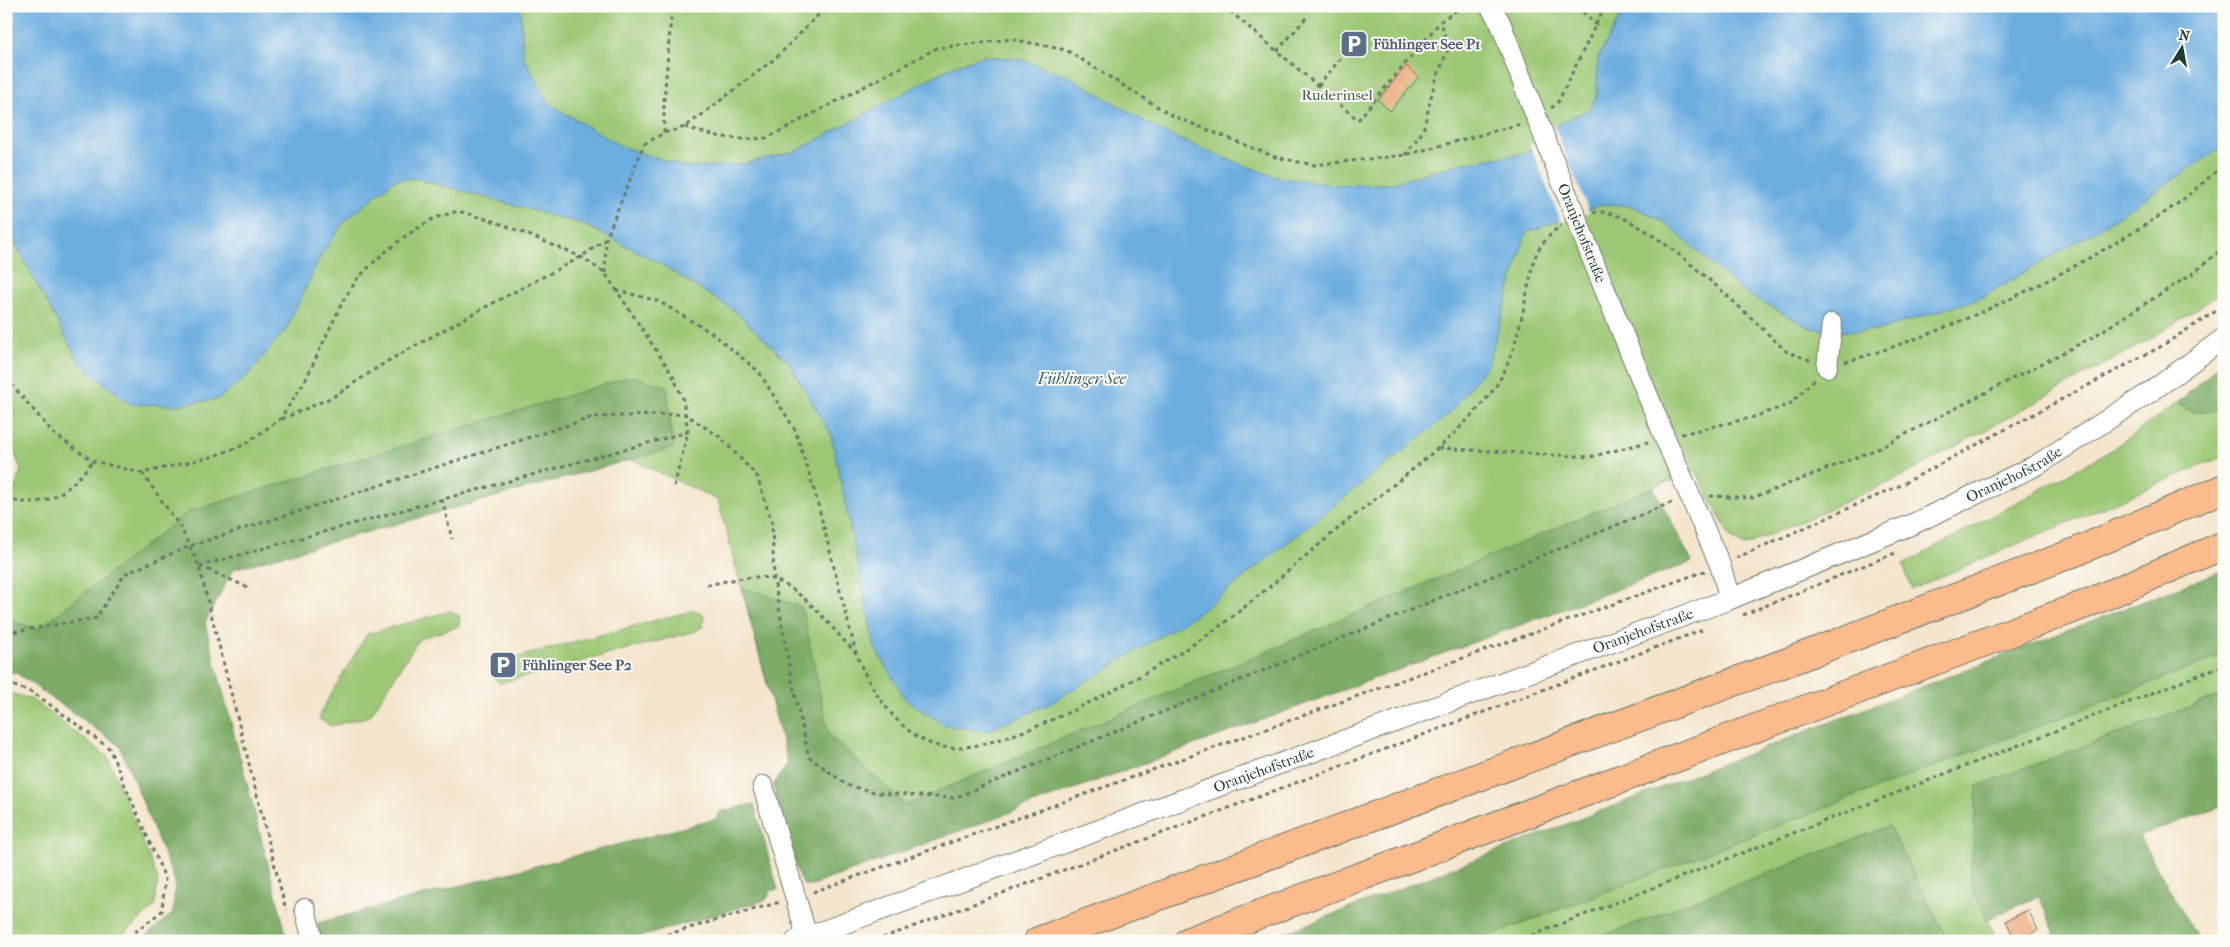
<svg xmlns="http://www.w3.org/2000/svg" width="2230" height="947" font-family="'IM FELL French Canon',serif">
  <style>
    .green { fill: #9cc875; stroke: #5e8254 }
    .forest { fill: #7dac66; stroke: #4e744d }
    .water { fill: #6cade0; stroke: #46758a }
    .pier { fill: #f4e5cc }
    .building { fill: #ecac7e }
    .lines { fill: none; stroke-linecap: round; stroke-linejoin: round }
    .minor-casing { stroke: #6a7869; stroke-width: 22 }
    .highway-casing { stroke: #6a7869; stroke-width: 30 }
    .path { stroke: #6a7869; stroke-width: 3; stroke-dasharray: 4 4; stroke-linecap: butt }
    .minor { stroke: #fff; stroke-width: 20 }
    .highway { stroke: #fbbb8c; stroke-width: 28 }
    .minor-bridge-casing { stroke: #6a7869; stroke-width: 22; stroke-linecap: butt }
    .minor-bridge { stroke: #fff; stroke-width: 20 }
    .labels { text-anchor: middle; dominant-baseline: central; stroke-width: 4; stroke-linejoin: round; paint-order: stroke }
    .service-label { font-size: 15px; font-weight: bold; fill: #4e5e75; stroke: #fdfcf7; text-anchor: start }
    .park-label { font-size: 15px; fill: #3e6044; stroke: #fdfcf7 }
    .street-label { font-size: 15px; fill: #1f3d34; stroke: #fdfcf7 }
    .water-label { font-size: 16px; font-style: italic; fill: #365f68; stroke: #fdfcf7 }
  </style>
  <rect width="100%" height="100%" fill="#fdfcf7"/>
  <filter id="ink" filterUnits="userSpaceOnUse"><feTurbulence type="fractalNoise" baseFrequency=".02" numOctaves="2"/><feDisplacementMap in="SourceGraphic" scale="10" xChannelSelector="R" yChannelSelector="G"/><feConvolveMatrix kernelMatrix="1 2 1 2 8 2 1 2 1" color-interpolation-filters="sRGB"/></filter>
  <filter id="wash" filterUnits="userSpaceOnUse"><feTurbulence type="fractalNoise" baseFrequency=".0096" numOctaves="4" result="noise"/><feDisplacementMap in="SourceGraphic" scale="20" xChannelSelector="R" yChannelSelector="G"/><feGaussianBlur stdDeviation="1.12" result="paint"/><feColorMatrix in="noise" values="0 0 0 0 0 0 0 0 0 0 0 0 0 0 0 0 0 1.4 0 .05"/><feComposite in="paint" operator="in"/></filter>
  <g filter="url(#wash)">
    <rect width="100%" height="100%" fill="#f4e5cc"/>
    <!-- green -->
    <path class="green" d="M520 6H1626L1598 58 1597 94 1590 109 1559 124 1525 153 1455 165 1389 184 1333 185 1276 177 1219 156 1164 133 1072 78 1019 59 983 56 951 67 797 151 744 164 688 168 622 147 548 103 523 56Z
      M2224 146V291L2152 338 1893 481 1744 546 1730 537 1696 471 1653 487 906 805 788 763 718 500 633 460 189 512 38 629 6 620V514L21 469 6 431V210L16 245 286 329 321 255 344 222 394 180 415 178 583 224 656 261 735 311 788 362 831 434 875 648 987 731 1049 704 1200 612 1449 414 1488 364 1526 233C1542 227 1590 204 1604 204 1659 201 1704 257 1742 291L1981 298 2103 226Z
      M2177 403 2193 412 2224 409V456L1912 589 1903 565 2108 452Z
      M695 610 704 616 703 626 696 631 500 683C492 678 490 671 495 663Z
      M451 611 460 617 459 626 419 639 370 716 331 726 319 719 321 711 367 634Z
      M2224 655V694L1977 786 1970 884 1998 941H1948L1889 826 1590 941H1477Z
      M6 692 31 699 108 757 158 879 155 906 116 941H6Z"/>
    <!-- forest -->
    <path class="forest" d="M2224 361V409L2193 412 2177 403Z
      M631 376 667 386 673 448 233 569 205 623 288 941H140L173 913 175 882 120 746 15 672 6 673V620L38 629 188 512Z
      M1653 487 1692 562 810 886 804 885 799 877 773 786 788 763 742 587 802 607 829 735 906 805Z
      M2224 570V655L1477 941H1264Z
      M2224 694V805L2139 836 2199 941H2058L2039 896 1988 919 1970 884 1977 786Z
      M754 804 778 890H772L766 900 625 941H322L317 923 716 819 719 812Z
      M1889 826 1948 941H1590Z"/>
    <!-- water -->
    <path class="water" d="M6 6H520L523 56 548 103 622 147 688 168 744 164 797 151 951 67 983 56 1019 59 1072 78 1164 133 1219 156 1276 177 1333 185 1389 184 1455 165 1526 153 1559 124 1590 109 1597 94 1598 58 1626 6H2224V146L2103 226 1981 298 1878 330 1833 332 1808 327 1742 291 1662 220 1633 206 1603 204 1526 233 1488 364 1449 414 1200 612 1049 704 987 731 944 725 906 700 875 648 831 434 788 362 735 311 656 261 583 224 415 178 394 180 344 222 321 255 286 329 248 375 218 399 175 405 130 404 80 364 16 245 6 210Z"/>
    <!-- pier -->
    <path class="pier" d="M1554 125 1589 212 1561 222 1530 145Z"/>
    <g id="blocks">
      <!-- building -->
      <path class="building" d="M1406 66 1419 77 1390 111 1378 100Z
        M2028 910 2038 930 2016 941 2006 921Z"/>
    </g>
  </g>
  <g filter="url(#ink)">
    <use href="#blocks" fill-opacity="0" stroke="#6a7869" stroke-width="1"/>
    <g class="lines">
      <defs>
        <g id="minor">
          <path d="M1490 6 1500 22 1525 88"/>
          <path d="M1588 248 1665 438 1720 565 1730 599"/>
          <path d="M1827 367 1832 324"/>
          <path d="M763 786 807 937"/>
          <path d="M305 909 313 941"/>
          <path id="s1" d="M796 941 1730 599 1915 523 2037 465 2152 391 2224 338"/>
        </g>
        <path id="highway" d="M1038 941 1793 660 2073 553 2224 488
          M1189 941 2086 604 2224 545"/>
      </defs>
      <!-- minor casing -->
      <use href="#minor" class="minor-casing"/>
      <!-- highway casing -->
      <use href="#highway" class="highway-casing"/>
      <!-- path -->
      <path class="path" d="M1224 6 1358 120 1441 21 1463 6
        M1577 6 1597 26
        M1277 51 1306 18
        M1318 86 1345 53
        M1551 108 1557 104 1605 6
        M685 127C716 137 735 141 767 138L937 48 1011 39 1066 50 1171 115 1275 157 1314 165 1405 155 1521 124
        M664 133V100L672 6
        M1405 155 1423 131 1434 85 1448 49 1441 21
        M1593 213C1633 199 1756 323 1787 352L1810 360
        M605 273 606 239 644 144 664 133 685 127 704 113 777 57 827 6
        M616 290 658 301 712 333 759 372 795 430 814 489 856 653C869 689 902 740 943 747 1003 758 1175 661 1224 623 1266 591 1305 556 1346 522 1390 487 1436 454 1474 413 1487 399 1500 383 1507 365 1518 339 1523 311 1529 283 1531 274 1532 263 1536 255 1540 245 1553 231 1561 225
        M1845 362C1959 329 2068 275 2167 211 2187 198 2205 180 2224 165
        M6 378 54 434 93 461 142 473 211 457 244 445 280 419 305 381 343 301 358 278 378 258 404 237 434 218 458 211 496 222 536 238 581 257 605 273 672 374 683 399 688 432 673 490
        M282 419 333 397 386 362 478 311 581 257 606 239
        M1681 434 1754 417 1790 404 1815 379
        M1439 448 1590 457 1648 442
        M142 473 180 526 199 566 286 910
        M1710 496 1753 498 1877 449 2091 338 2195 272 2224 247
        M6 499C49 509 66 494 93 461
        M442 499 452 539
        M1736 558 1897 487 2160 347 2224 306
        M199 566 688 432
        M200 566 249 588
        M707 585C723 582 741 577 757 577 796 576 830 628 856 653
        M1743 615 1895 553
        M6 633 96 618 125 574 190 546 593 417 685 414 720 437 757 476 772 523 774 579 791 677 809 757 847 785 878 793 954 798 1675 501
        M6 683 34 693 109 748 165 878 162 911 124 941
        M813 892 1705 571
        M644 941 780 902
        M875 941 1702 630
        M1517 941 2224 665"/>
      <!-- minor -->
      <use href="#minor" class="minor"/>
      <!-- highway -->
      <use href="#highway" class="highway"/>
      <defs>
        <path id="minor-bridge" d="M1525 88 1588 248"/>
      </defs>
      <!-- minor-bridge casing -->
      <use href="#minor-bridge" class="minor-bridge-casing"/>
      <!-- minor-bridge -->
      <use href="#minor-bridge" class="minor-bridge"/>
    </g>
  </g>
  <!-- icons -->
  <defs>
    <symbol id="parking-square" viewBox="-11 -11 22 22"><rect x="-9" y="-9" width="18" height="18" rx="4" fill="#5c6f8a" stroke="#fdfcf7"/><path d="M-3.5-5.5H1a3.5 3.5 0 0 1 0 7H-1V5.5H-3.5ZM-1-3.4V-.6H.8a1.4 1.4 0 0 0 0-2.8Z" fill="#fff"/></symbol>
  </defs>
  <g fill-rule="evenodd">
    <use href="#parking-square" x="1338" y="28" width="32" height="32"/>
    <use href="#parking-square" x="487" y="649" width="32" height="32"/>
  </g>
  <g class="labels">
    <!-- service labels -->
    <g class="service-label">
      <text x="1373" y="44">Fühlinger See P1</text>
      <text x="522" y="665">Fühlinger See P2</text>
    </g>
    <!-- park labels -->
    <g class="park-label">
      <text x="1337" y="95">Ruderinsel</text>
    </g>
    <!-- street labels -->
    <g class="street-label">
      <text transform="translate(1582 233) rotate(68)">Oranjehofstraße</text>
      <text stroke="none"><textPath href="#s1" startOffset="1305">Oranjehofstraße</textPath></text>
      <text stroke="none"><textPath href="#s1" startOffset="902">Oranjehofstraße</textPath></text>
      <text stroke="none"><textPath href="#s1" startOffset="498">Oranjehofstraße</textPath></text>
    </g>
    <!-- water labels -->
    <g class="water-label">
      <text x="1082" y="378">Fühlinger See</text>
    </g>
  </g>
  <!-- margin -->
  <rect width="2230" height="947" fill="none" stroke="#fdfcf7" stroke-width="25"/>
  <!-- north arrow -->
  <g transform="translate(2182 48) rotate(11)" stroke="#fdfcf7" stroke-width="4" paint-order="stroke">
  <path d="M0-4L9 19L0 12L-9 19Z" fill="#1f3d34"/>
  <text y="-8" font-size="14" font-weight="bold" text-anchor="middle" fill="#1f3d34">N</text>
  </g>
</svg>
